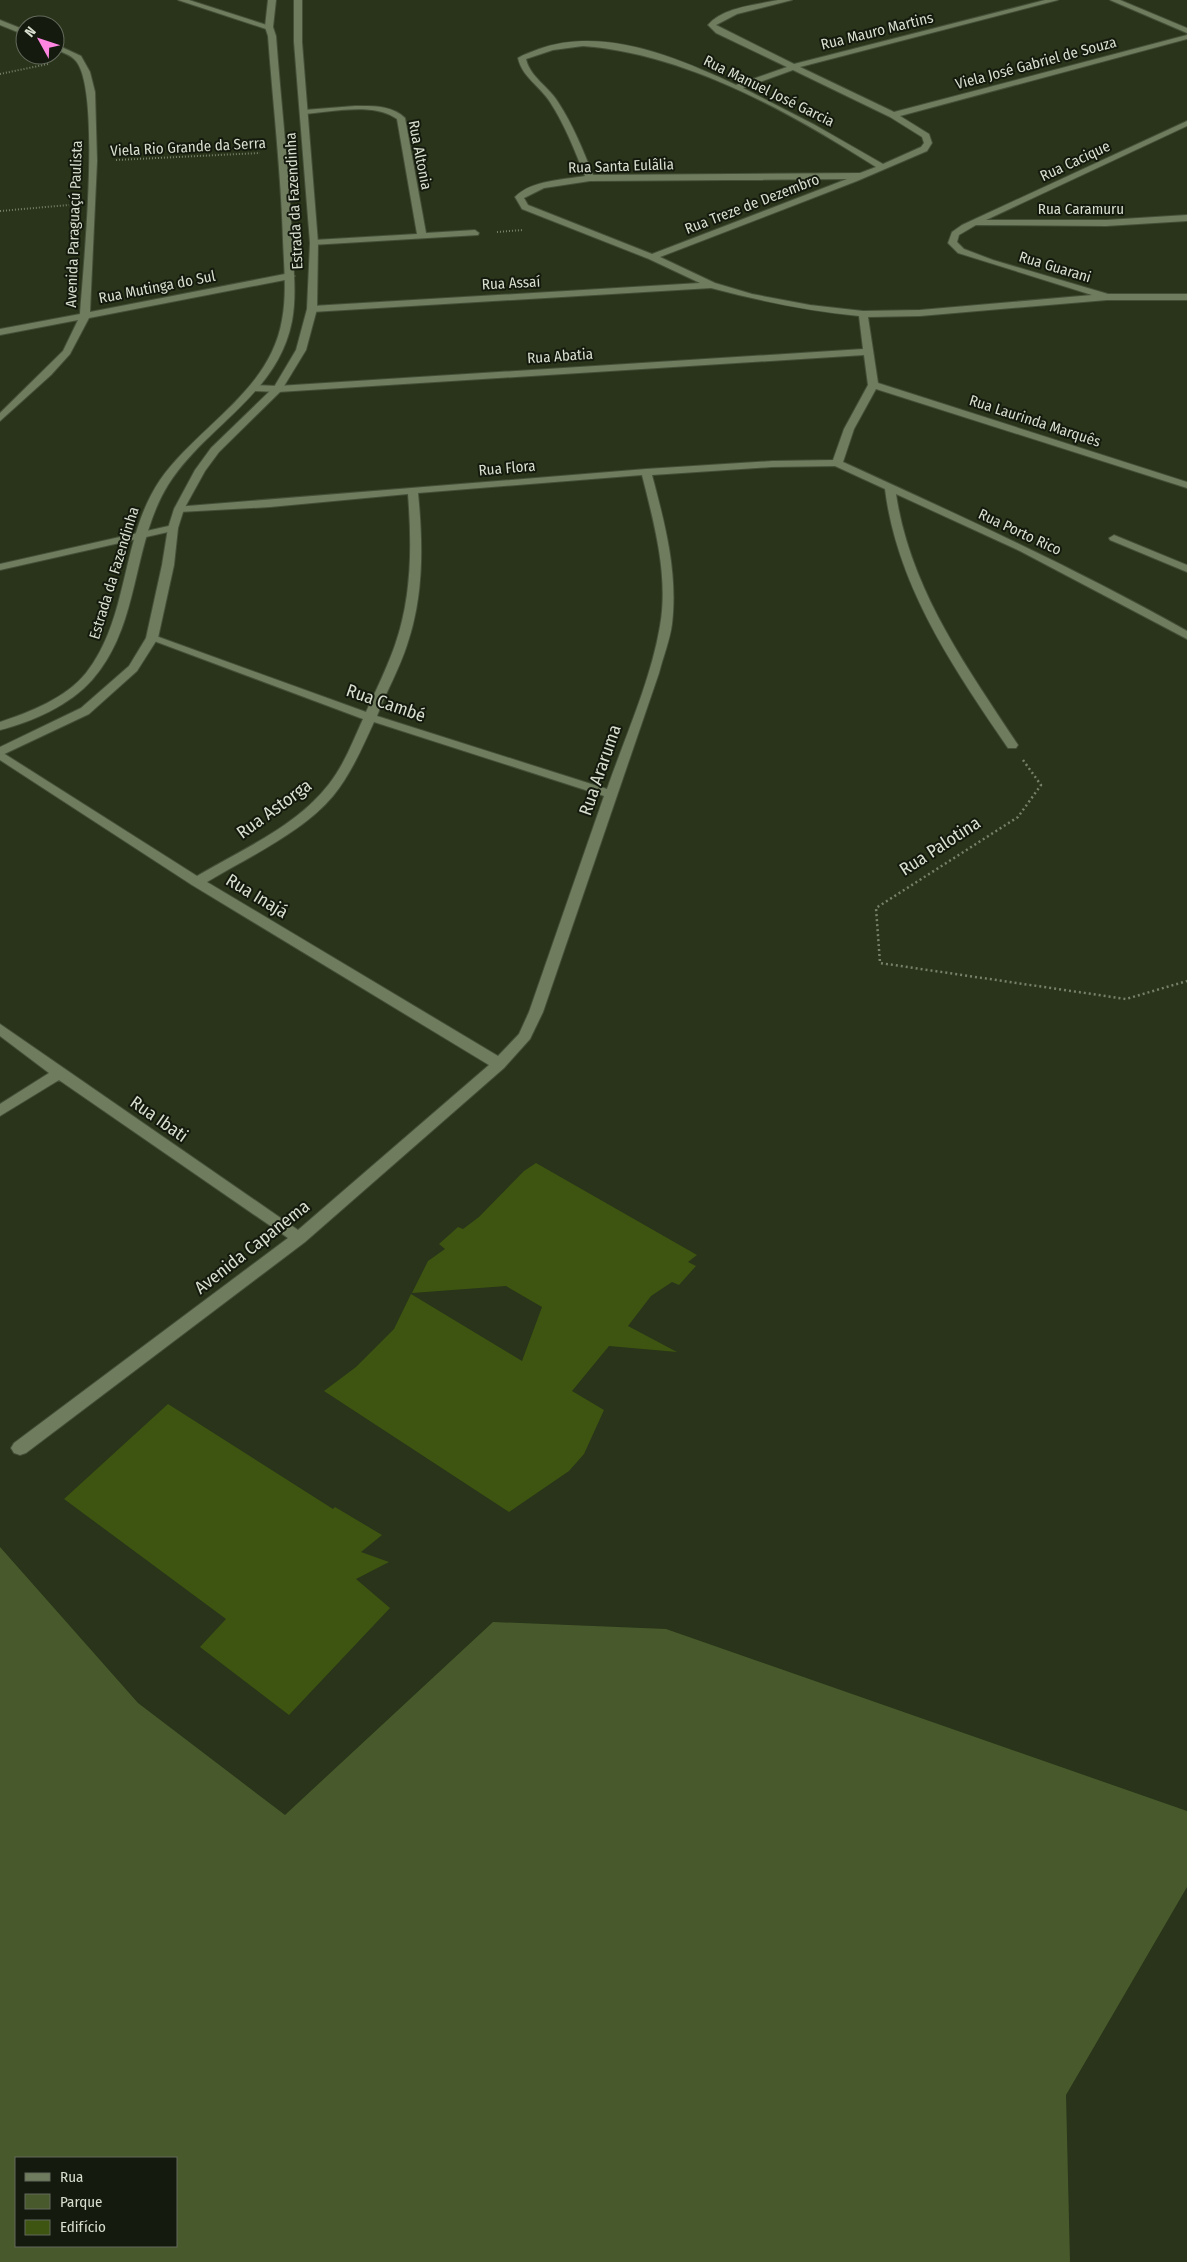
<svg xmlns="http://www.w3.org/2000/svg" width="1187" height="2262" font-family="'Fira Sans Condensed',sans-serif">
  <style>
    .green { fill: #485a2b; fill-rule: evenodd }
    .building { fill: #3d5510 }
    .lines { fill: none; stroke-linecap: round; stroke-linejoin: round }
    .street-casing { stroke: #454f38; stroke-width: 2 }
    .secondary-casing { stroke: #454f38; stroke-width: 2 }
    .path-far1 { stroke: #77806a; stroke-width: 2; stroke-dasharray: 1 2; stroke-linecap: butt }
    .path { stroke: #77806a; stroke-width: 2.5; stroke-dasharray: 2 3; stroke-linecap: butt }
    .street { fill: #6f7c5e; fill-rule: evenodd }
    .secondary { fill: #6f7c5e; fill-rule: evenodd }
    .labels { text-anchor: middle; dominant-baseline: central; stroke-width: 4; stroke-linejoin: round; paint-order: stroke }
    .far-street-label { font-size: 15px; fill: #d8dfcf; stroke: #151a0e }
    .street-label { font-size: 18px; fill: #d8dfcf; stroke: #151a0e }
  </style>
  <rect width="100%" height="100%" fill="#29341a"/>
  <!-- green -->
  <path class="green" d="M0 1547 138 1703 285 1815 493 1622 666 1629 1187 1811V1887L1066 2095 1070 2262H0ZM16 2158H176V2246H16Z"/>
  <!-- building -->
  <path class="building" d="M536 1163 697 1255 688 1262 696 1266 679 1285 672 1282 651 1296 628 1326 677 1352 609 1346 572 1391 604 1410 584 1454 569 1471 509 1512 324 1391 356 1367 394 1329 411 1294 522 1361 542 1307 506 1286 412 1293 428 1261 445 1249 439 1244 458 1227 463 1229 479 1217 524 1171Z
    M168 1404 333 1509 335 1507 382 1535 361 1552 389 1562 356 1579 390 1608 289 1715 200 1647 226 1619 64 1499Z"/>
  <g class="lines">
    <defs>
      <path id="street" d="M178 0H189L273 27 266 29Z
        M778 0H792L737 14 716 25 794 64 1045 0H1058L800 67 894 112 1187 35V39L900 116 929 134 932 143 927 151 857 181 660 257 715 283 752 294 810 305 863 311 920 310 1092 295 958 253 948 243 952 232 962 225 1187 121V126L986 220H1106L1187 215V221L1106 226 976 225 959 235 957 242 964 249 993 260 1108 294H1187V300H1107L920 316 868 317 878 383 1187 482V488L876 389 854 429 843 462C959 515 1075 568 1187 631V639L1020 551 896 494C910 589 966 666 1018 745L1016 748H1008C954 669 897 586 885 489L835 466 772 467 652 475C665 524 678 573 672 624 670 640 663 657 659 673L543 1012 530 1039 504 1068 305 1242 26 1453 20 1455 14 1453 11 1448 14 1443 288 1238 59 1080 0 1116V1104L49 1073 0 1036V1024L298 1230 489 1065 192 885 0 760V751L197 876C241 850 297 826 329 784 344 765 353 741 363 719L146 638 152 635 156 636 366 712C376 690 387 668 395 645 412 597 412 545 408 494L270 507 179 512 175 511V507L646 469 772 461 833 460 844 429 868 385 864 355 278 392 254 391 249 388 254 385 278 386 863 349 859 316C808 311 760 301 711 288L312 312 307 309 312 306 700 283 649 259 522 209 515 197C531 180 563 180 585 176 575 151 565 125 550 102 540 86 522 77 518 58 524 54 532 52 539 49 604 26 678 58 736 85L787 67 716 33 708 25C723 7 756 5 778 0ZM583 46C687 54 789 112 876 167L860 173 593 175C583 150 573 125 558 102 549 87 530 77 526 59L553 50ZM793 70 890 117 922 137 924 143 921 147 883 164 815 125 743 88ZM847 179 652 254 528 205 524 198 544 188 590 181ZM642 475C654 523 669 576 660 626 651 680 625 737 607 789L377 716C386 692 399 670 407 645 424 596 423 544 418 493ZM374 722 604 796 529 1012 519 1034 498 1056 207 882C247 858 303 832 333 796 351 774 362 748 374 722Z
        M1110 0H1120L1187 28V33Z
        M0 20 25 30V35L0 25Z
        M55 44 81 56 90 72 95 92 97 161 90 312 290 273 295 276 290 279 89 318 70 354 51 375 0 421V413L63 351 78 320 0 335V329L80 314C83 270 102 87 75 60 71 55 61 52 55 49Z
        M355 106C372 106 392 105 405 118L426 233 475 230 479 233 478 235 311 245V241L314 240 417 234 397 119C373 102 332 112 304 114L300 112 304 110Z
        M173 525 178 528 177 530 0 570V564Z
        M1114 535 1187 565V572L1110 540 1109 538Z"/>
      <path id="secondary" d="M268 0H276L273 27 276 36C281 104 289 171 292 239 293 266 297 294 292 321 278 395 205 426 168 485 131 545 141 625 92 680 70 705 32 722 0 730V722C30 712 66 698 86 673 130 617 120 539 160 480 199 425 270 391 282 320 287 294 284 266 283 240 281 172 273 104 268 36L265 27Z
        M294 0H302V42L318 243 317 309 306 350 281 391 219 452 205 471 184 509 178 528 174 565 158 638 137 671 89 714 0 756V747L81 708 129 666 146 638 162 565 168 528 174 509 195 470 211 448 274 387 296 350 307 309 310 243 294 42Z"/>
    </defs>
    <!-- street casing -->
    <use href="#street" class="street-casing"/>
    <!-- secondary casing -->
    <use href="#secondary" class="secondary-casing"/>
    <!-- path-far1 -->
    <path class="path-far1" d="M0 74 48 64
      M116 160 260 153
      M0 211 69 205
      M497 232 523 230"/>
    <!-- path -->
    <path class="path" d="M1023 760 1041 785 1018 817 876 908 880 963 1126 999 1187 981"/>
    <!-- street -->
    <use href="#street" class="street"/>
    <!-- secondary -->
    <use href="#secondary" class="secondary"/>
  </g>
  <g class="labels">
    <!-- far-street labels -->
    <g class="far-street-label">
      <text transform="translate(877 31) rotate(-14)">Rua Mauro Martins</text>
      <text transform="translate(1036 63) rotate(-15)">Viela José Gabriel de Souza</text>
      <text transform="translate(769 91) rotate(26)">Rua Manuel José Garcia</text>
      <text transform="translate(188 147) rotate(-3)">Viela Rio Grande da Serra</text>
      <text transform="translate(420 155) rotate(79)">Rua Altonia</text>
      <text transform="translate(1075 161) rotate(-25)">Rua Cacique</text>
      <text transform="translate(621 166) rotate(-2)">Rua Santa Eulâlia</text>
      <text transform="translate(294 201) rotate(-93)">Estrada da Fazendinha</text>
      <text transform="translate(752 204) rotate(-21)">Rua Treze de Dezembro</text>
      <text x="1081" y="209">Rua Caramuru</text>
      <text transform="translate(74 224) rotate(-88)">Avenida Paraguaçú Paulista</text>
      <text transform="translate(1055 267) rotate(17)">Rua Guarani</text>
      <text transform="translate(511 283) rotate(-3)">Rua Assaí</text>
      <text transform="translate(157 287) rotate(-11)">Rua Mutinga do Sul</text>
      <text transform="translate(560 356) rotate(-4)">Rua Abatia</text>
      <text transform="translate(1035 421) rotate(18)">Rua Laurinda Marquês</text>
      <text transform="translate(507 468) rotate(-5)">Rua Flora</text>
      <text transform="translate(1020 532) rotate(25)">Rua Porto Rico</text>
      <text transform="translate(114 573) rotate(-73)">Estrada da Fazendinha</text>
    </g>
    <!-- street labels -->
    <g class="street-label">
      <text transform="translate(386 703) rotate(19)">Rua Cambé</text>
      <text transform="translate(600 770) rotate(-71)">Rua Araruma</text>
      <text transform="translate(274 809) rotate(-36)">Rua Astorga</text>
      <text transform="translate(940 846) rotate(-33)">Rua Palotina</text>
      <text transform="translate(257 896) rotate(31)">Rua Inajá</text>
      <text transform="translate(159 1119) rotate(35)">Rua Ibati</text>
      <text transform="translate(252 1247) rotate(-38)">Avenida Capanema</text>
    </g>
  </g>
  <!-- legend -->
  <rect x="15" y="2157" width="162" height="90" fill="#151a0e" stroke="#63695b"/>
  <rect x="25" y="2173" width="25" height="8" fill="#6f7c5e" stroke="#63695b"/>
  <text x="60" y="2182" font-size="15" fill="#d8dfcf">Rua</text>
  <rect x="25" y="2194" width="25" height="15" fill="#485a2b" stroke="#63695b"/>
  <text x="60" y="2207" font-size="15" fill="#d8dfcf">Parque</text>
  <rect x="25" y="2220" width="25" height="15" fill="#3d5510" stroke="#63695b"/>
  <text x="60" y="2232" font-size="15" fill="#d8dfcf">Edifício</text>
  <!-- north arrow -->
  <g transform="translate(40 40) rotate(310)"><circle r="24" fill="#151a0e" stroke="#63695b"/>
  <path d="M0-4L9 19L0 12L-9 19Z" fill="#fe86e1"/>
  <text y="-8" font-size="14" font-weight="bold" text-anchor="middle" fill="#d8dfcf">N</text>
  </g>
</svg>
